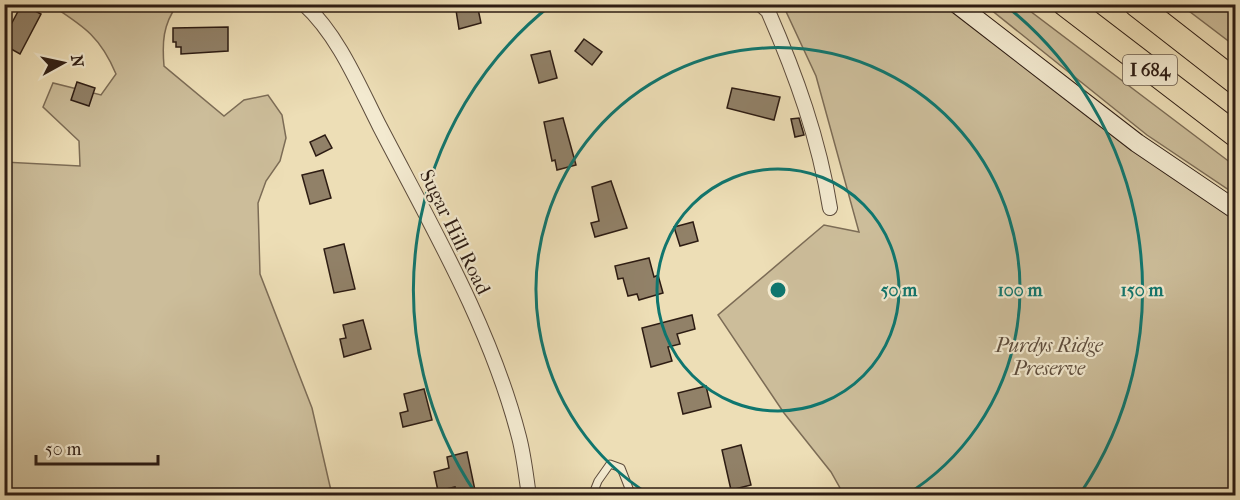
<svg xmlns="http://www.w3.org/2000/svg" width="1240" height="500" font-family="'IM FELL French Canon',serif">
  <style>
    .green { fill: #ccbd9a; stroke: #7c6c56; stroke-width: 1.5 }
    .building { fill: #918168; stroke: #2d1c13; stroke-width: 1.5 }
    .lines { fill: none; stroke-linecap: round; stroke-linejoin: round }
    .service-casing { stroke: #5d4c3c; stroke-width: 9 }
    .minor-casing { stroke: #5d4c3c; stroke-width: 16 }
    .secondary-casing { stroke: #2d1c13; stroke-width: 20 }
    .motorway-casing { stroke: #2d1c13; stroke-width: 26 }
    .service { stroke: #f3ead0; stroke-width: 7 }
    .minor { stroke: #f3ead0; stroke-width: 14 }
    .secondary { stroke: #f3ead0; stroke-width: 18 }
    .motorway { stroke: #eddeb6; stroke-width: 24 }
    .ring { fill: none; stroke: #0f766e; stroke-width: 3 }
    .labels { text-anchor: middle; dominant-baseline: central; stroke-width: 4.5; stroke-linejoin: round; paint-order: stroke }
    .shield { fill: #f3ead0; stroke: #685a4c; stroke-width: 1.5 }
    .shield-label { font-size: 18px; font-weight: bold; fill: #2d1c13 }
    .street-label { font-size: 20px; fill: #2d1c13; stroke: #f3ead0 }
    .park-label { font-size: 20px; font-style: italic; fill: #5d4c3c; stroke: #f3ead0 }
    .centre { fill: #0f766e; stroke: #f3ead0; stroke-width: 3 }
    .ring-label { font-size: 18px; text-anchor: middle; font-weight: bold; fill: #0f766e; stroke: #f3ead0; stroke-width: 4.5; stroke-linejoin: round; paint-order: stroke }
  </style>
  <rect width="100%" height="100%" fill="#eddeb6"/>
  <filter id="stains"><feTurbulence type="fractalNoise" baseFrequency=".00333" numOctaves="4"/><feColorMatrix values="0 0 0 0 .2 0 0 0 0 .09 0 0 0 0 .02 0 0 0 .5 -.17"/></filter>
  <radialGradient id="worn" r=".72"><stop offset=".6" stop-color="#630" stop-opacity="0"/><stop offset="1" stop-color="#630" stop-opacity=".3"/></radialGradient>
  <!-- green -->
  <path class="green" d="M51 5H177C163 25 162 42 164 66L224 116 244 100 268 95 282 115 286 138 280 161 266 181 258 203 260 274 312 408 332 495H5L4 162 80 166 79 141 43 107 53 83 101 95 116 74C100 36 83 26 51 5Z
    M783 5H948L1235 216V495H844L831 472 784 413 718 315 824 225 859 232 816 76Z
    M985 5H1022L1235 166V194L1147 135Z
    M1181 5H1235V46Z"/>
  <!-- building -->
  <path class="building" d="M22 4 41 14 20 54 4 45V28L8 30Z
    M455 4H477L481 23 459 29Z
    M228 27V51L181 54V47H176V42H173V28Z
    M584 39 602 52 592 65 575 51Z
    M550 51 557 78 539 83 531 55Z
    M77 82 95 88 89 106 71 100Z
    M732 88 780 97 774 120 727 108Z
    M563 118 576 165 557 170 555 160 552 161 544 122Z
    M799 118 804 135 795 137 791 119Z
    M325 135 332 148 316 156 310 142Z
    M323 170 331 198 310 204 302 175Z
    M611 181 627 228 595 237 591 223 599 221 592 187Z
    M693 222 698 241 680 246 674 227Z
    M344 244 355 289 334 293 324 249Z
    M649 258 654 277 658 275 663 293 639 300 637 294 628 296 623 278 618 279 615 266Z
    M692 315 695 329 677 334 680 344 668 347 672 361 651 367 642 328Z
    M363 320 371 349 344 357 340 339 346 338 343 325Z
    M706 386 711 407 683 414 678 393Z
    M424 389 432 420 403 427 400 413 408 411 404 394Z
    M741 445 751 485 731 490 722 450Z
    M467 452 476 495H457L455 487 438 491 434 472 449 468 447 457Z"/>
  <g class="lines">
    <defs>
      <path id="service" d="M592 496 598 481 610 464 621 468 632 496"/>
      <path id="minor" d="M304 4C339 36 359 86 380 127 432 227 491 328 519 437 524 456 526 476 529 496
        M760 4 768 11C796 75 819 139 830 208"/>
      <path id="secondary" d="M957 4 1137 143 1236 210"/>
      <path id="motorway" d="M1065 4 1236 135
        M1136 4 1236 82"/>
    </defs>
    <!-- service casing -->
    <use href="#service" class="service-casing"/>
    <!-- minor casing -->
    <use href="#minor" class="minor-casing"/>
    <!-- secondary casing -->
    <use href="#secondary" class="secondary-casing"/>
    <!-- motorway casing -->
    <use href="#motorway" class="motorway-casing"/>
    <!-- service -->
    <use href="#service" class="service"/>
    <!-- minor -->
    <use href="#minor" class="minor"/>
    <!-- secondary -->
    <use href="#secondary" class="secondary"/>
    <!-- motorway -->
    <use href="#motorway" class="motorway"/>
  </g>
  <!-- distance rings -->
  <g class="ring">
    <circle cx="778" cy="290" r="121"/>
    <path d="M650 495A242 242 0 1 1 906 495"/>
    <path d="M476 494A364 364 0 0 1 551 5M1005 5A364 364 0 0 1 1080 494"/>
  </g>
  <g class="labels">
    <!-- shield labels -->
    <rect class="shield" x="1123" y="55" width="54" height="30" rx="4.5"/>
    <g class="shield-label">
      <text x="1150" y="70">I 684</text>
    </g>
    <!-- street labels -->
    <g class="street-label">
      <text transform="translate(455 232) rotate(64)">Sugar Hill Road</text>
    </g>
    <!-- park labels -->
    <g class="park-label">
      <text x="1049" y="345">Purdys Ridge<tspan x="1049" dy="23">Preserve</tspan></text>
    </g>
  </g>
  <circle cx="778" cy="290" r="9" class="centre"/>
  <g class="ring-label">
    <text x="899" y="296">50 m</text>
    <text x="1020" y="296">100 m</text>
    <text x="1142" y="296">150 m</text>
  </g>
  <!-- margin -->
  <rect width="1240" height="500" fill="none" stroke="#eddeb6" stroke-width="24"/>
  <rect x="6" y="6" width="1228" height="488" fill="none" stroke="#2d1c13" stroke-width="3"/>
  <rect x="12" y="12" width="1216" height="476" fill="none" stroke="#2d1c13" stroke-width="1.5"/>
  <!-- north arrow -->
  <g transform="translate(63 63) rotate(82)" stroke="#f3ead0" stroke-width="4.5" paint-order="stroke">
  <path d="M0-4.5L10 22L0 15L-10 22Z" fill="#2d1c13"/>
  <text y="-9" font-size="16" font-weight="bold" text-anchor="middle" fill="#2d1c13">N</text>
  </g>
  <!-- scale -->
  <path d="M36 455v9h122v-9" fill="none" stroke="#2d1c13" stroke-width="3"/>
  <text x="45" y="455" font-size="18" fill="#2d1c13" stroke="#f3ead0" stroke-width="4.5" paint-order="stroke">50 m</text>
  <rect width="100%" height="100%" filter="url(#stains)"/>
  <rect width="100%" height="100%" fill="url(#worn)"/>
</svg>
